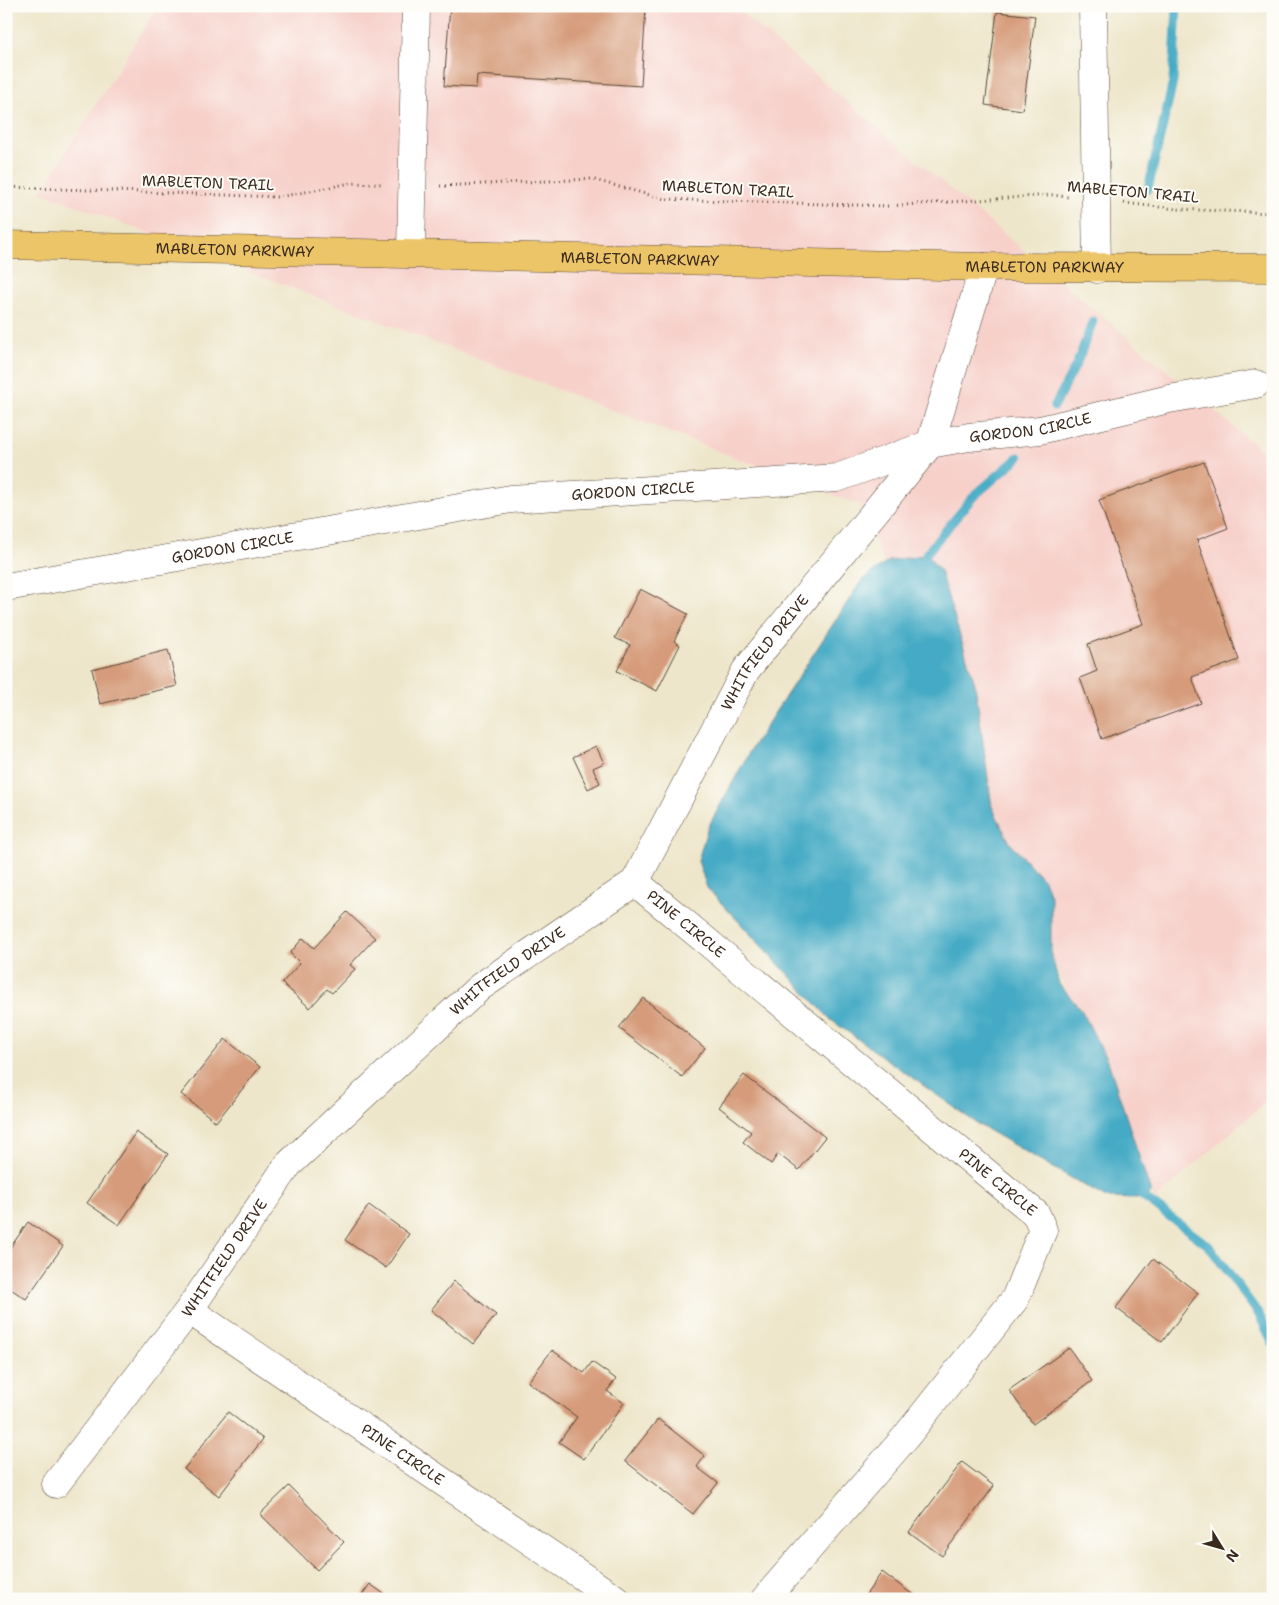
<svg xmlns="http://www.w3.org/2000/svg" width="1279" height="1605" font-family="'Shantell Sans',sans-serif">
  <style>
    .built { fill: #f7d0ca }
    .water { fill: #45aac5; stroke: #406a72 }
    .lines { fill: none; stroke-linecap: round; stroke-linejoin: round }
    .stream { stroke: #45aac5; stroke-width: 9 }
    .building { fill: #d69b7a }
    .minor-casing { stroke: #564638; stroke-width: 29 }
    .major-casing { stroke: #564638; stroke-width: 29 }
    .path { stroke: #564638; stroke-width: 3; stroke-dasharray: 1 4; stroke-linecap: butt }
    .minor { stroke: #fff; stroke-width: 28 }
    .major { stroke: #edc569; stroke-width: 28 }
    .labels { text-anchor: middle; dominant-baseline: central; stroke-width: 4; stroke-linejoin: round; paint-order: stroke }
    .street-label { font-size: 15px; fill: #3b2a1e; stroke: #fdfcf7 }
  </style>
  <rect width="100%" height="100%" fill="#fdfcf7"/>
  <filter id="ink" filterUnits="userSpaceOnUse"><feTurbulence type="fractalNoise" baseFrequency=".02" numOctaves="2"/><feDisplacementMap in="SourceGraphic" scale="10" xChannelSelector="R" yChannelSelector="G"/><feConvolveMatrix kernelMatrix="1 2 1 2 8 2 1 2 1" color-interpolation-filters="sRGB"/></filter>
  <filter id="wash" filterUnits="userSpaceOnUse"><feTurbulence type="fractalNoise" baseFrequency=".0096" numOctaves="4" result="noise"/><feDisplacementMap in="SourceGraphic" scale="20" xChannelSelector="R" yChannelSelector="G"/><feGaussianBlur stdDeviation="1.12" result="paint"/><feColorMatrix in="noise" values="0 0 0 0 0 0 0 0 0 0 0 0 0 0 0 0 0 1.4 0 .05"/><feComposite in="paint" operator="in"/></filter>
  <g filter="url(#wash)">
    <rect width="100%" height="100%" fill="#eee6ca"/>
    <!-- built -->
    <path class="built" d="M158 6H733L1273 460V1095L1155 1200 860 505 41 192Z"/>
    <!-- water -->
    <path class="water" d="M927 554 940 571 975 684 992 807 1010 843 1044 880 1051 897V952L1059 984 1082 1011 1109 1064 1151 1193 1137 1199 1106 1198 979 1125 831 1020 707 888 698 861 707 829 751 749 862 580 889 561Z"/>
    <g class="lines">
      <!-- stream -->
      <path class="stream" d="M1148 189 1173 82 1177 6
        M1054 407 1077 363 1093 321
        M926 554 974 496 1019 457
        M1142 1196 1209 1246 1258 1313 1273 1343"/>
    </g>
    <g id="blocks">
      <!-- building -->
      <path class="building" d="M450 6H646L641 86 477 75 476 88 444 86Z
        M997 12 1035 16 1023 110 985 105Z
        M1204 462 1228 528 1197 540 1239 660 1192 677 1201 703 1102 739 1080 678 1097 671 1088 644 1143 624 1099 500Z
        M640 589 688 614 674 641 680 645 657 691 617 671 630 645 615 638Z
        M168 650 177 686 100 704 92 669Z
        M596 746 604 763 593 768 600 783 588 789 573 757Z
        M347 912 375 938 350 965 355 969 332 993 327 989 310 1008 282 983 300 963 290 953 303 938 314 948Z
        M643 998 705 1048 682 1077 619 1028Z
        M225 1039 260 1067 216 1122 181 1094Z
        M744 1075 825 1137 799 1170 778 1154 771 1164 743 1142 751 1132 719 1107Z
        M136 1132 168 1154 119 1225 87 1203Z
        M369 1205 409 1234 386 1268 345 1240Z
        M28 1222 63 1246 26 1299 6 1286V1245L10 1248Z
        M1153 1259 1198 1293 1162 1342 1116 1308Z
        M454 1281 496 1315 473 1344 431 1310Z
        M1069 1348 1092 1381 1033 1424 1009 1390Z
        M552 1350 584 1373 592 1362 616 1379 607 1391 624 1403 584 1459 559 1442 577 1417 528 1382Z
        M228 1412 263 1439 219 1496 184 1469Z
        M658 1419 705 1456 697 1467 718 1483 693 1514 625 1461Z
        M962 1462 994 1486 942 1556 909 1532Z
        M289 1486 344 1542 317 1570 260 1514Z
        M882 1572 916 1597 915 1599H863Z
        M370 1584 391 1599H359Z"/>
    </g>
  </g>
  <g filter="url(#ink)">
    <use href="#blocks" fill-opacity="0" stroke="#564638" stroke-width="1"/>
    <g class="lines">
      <defs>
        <g id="minor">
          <path d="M1093 6 1097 269"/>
          <path d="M411 253 416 6"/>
          <path id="s1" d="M6 587 511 499 837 478 930 444 969 437 1040 430 1169 399 1256 384"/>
          <path id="s2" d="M635 882 1036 1214 1043 1230 1015 1299 904 1439 765 1599"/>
          <path id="s3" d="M189 1310 616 1599"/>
          <path id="s4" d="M56 1484 189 1310 288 1165 480 987 635 882 746 670 930 444 984 267"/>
        </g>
        <g id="major">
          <path id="s5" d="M6 245 984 267 1273 268"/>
        </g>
      </defs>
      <!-- minor casing -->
      <use href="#minor" class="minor-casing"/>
      <!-- major casing -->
      <use href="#major" class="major-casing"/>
      <!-- path -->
      <path class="path" d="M440 186 591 179 664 199 888 206 1052 195 1068 197
        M6 187 279 197 351 183 384 184
        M1124 203 1176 209 1273 213"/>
      <!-- minor -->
      <use href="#minor" class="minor"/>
      <!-- major -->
      <use href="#major" class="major"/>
    </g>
  </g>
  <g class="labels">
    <!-- street labels -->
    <g class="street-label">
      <text transform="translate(208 183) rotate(2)">MABLETON TRAIL</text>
      <text transform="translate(728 189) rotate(3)">MABLETON TRAIL</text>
      <text transform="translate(1133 192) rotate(5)">MABLETON TRAIL</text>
      <text stroke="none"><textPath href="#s5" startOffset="229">MABLETON PARKWAY</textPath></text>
      <text stroke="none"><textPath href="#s5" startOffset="634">MABLETON PARKWAY</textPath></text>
      <text stroke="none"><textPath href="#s5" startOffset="1039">MABLETON PARKWAY</textPath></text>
      <text stroke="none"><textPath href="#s1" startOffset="1040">GORDON CIRCLE</textPath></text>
      <text stroke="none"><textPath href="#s1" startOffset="635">GORDON CIRCLE</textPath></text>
      <text stroke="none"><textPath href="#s1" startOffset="230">GORDON CIRCLE</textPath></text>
      <text stroke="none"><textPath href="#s4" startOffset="1108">WHITFIELD DRIVE</textPath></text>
      <text stroke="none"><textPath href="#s2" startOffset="66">PINE CIRCLE</textPath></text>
      <text stroke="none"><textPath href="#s4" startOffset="688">WHITFIELD DRIVE</textPath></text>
      <text stroke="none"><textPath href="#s2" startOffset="471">PINE CIRCLE</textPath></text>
      <text stroke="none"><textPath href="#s4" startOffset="282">WHITFIELD DRIVE</textPath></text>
      <text stroke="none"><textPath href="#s3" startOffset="258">PINE CIRCLE</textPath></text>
    </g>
  </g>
  <!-- margin -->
  <rect width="1279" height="1605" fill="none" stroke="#fdfcf7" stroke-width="25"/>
  <!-- north arrow -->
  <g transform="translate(1222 1548) rotate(127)" stroke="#fdfcf7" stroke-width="4" paint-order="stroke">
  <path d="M0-4L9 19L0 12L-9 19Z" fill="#3b2a1e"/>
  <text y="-8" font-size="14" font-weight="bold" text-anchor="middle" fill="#3b2a1e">N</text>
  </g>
</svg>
